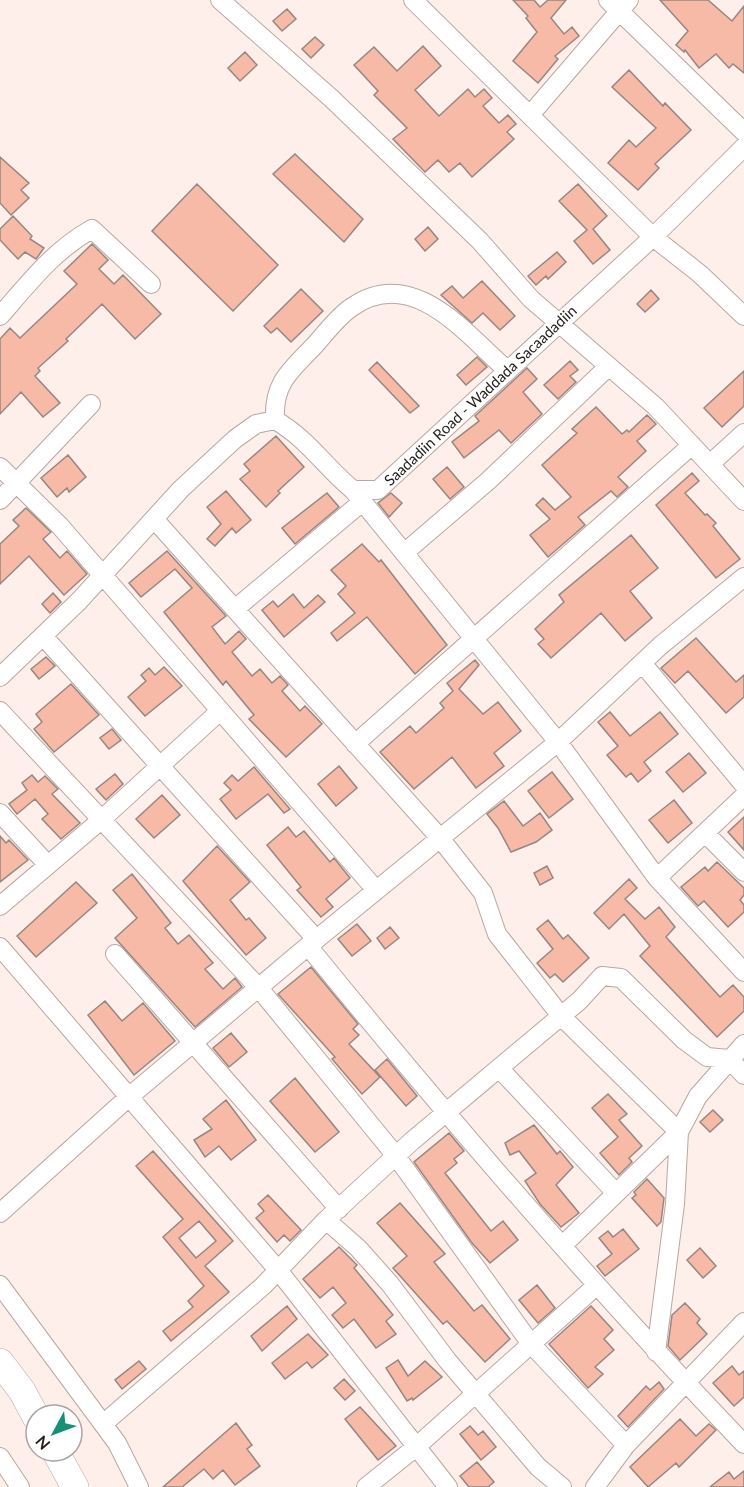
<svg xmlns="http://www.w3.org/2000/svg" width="744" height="1487" font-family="Lato,sans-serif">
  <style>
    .building { fill: #f6baa6; stroke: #978681; stroke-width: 1.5; fill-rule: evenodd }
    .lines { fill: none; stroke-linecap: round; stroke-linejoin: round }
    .minor-casing { stroke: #b8a7a1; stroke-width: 20 }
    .highway-casing { stroke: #b8a7a1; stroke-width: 28 }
    .minor { stroke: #fff; stroke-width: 18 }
    .highway { stroke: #fff; stroke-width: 27 }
    .labels { text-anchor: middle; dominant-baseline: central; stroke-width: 5; stroke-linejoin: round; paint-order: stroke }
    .street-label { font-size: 15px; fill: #251e1c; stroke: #fff }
  </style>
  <rect width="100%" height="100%" fill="#feefea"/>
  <!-- building -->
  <path class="building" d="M513 0H534L540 7 548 0H566L551 18 564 34 572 27 579 36 555 56 558 59 538 83 513 61 537 32 526 18 528 16Z
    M660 0H708L732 21 744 6V73L733 64 729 68 716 54 699 68 685 50 684 52 676 45 688 31Z
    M287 9 296 19 282 31 273 21Z
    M315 37 324 45 311 58 302 49Z
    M423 46 441 66 415 90 439 116 468 89 475 97 484 89 492 98 483 106 499 123 508 115 516 124 507 132 514 139 472 177 460 163 449 172 438 160 425 172 393 139 407 128 374 95 378 91 354 65 374 47 397 71Z
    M245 52 257 65 240 81 228 68Z
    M629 70 663 106 665 103 691 130 655 164 659 168 638 190 608 163 629 140 636 147 656 128 612 87Z
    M295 154 363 219 344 242 273 174Z
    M0 157 29 183 21 190 29 198 11 215 0 203Z
    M197 184 278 265 233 311 152 231Z
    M578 184 607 216 593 229 610 250 593 264 574 241 587 230 559 201Z
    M13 216 32 236 30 239 44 248 36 259 25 252 18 259 0 240V229Z
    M428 227 438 239 425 251 415 239Z
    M92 244 108 260 99 269 114 284 123 275 161 314 135 339 102 304 66 339 68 341 38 368 40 371 35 376 60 403 43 417 21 392 0 414V339L10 328 20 338 77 284 64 271Z
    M557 252 566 262 548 279 546 276 536 285 528 276Z
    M482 281 515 316 500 330 483 313 472 323 441 295 452 286 463 298Z
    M301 289 323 311 291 342 277 328 271 333 264 326Z
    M651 290 659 299 645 312 637 304Z
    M477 357 487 367 466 385 457 375Z
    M570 361 578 370 570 376 576 382 558 399 544 385Z
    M377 362 419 406 410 413 369 370Z
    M527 368 537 379 523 392 542 414 511 443 499 430 464 458 452 442 479 421 475 416Z
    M744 371V406L722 427 704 408Z
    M596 407 622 434 627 430 629 432 647 415 656 424 637 441 646 451 618 477 628 487 617 497 611 491 578 517 585 525 548 557 530 535 550 519 536 505 543 498 555 510 571 497 542 465 577 433 572 429Z
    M276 436 304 467 278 491 280 493 266 507 240 479 250 471 244 464Z
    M68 455 86 477 69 492 67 488 57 497 41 478Z
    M447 467 464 487 450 499 433 479Z
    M692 473 699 481 685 493 705 515 707 514 716 523 713 526 740 559 716 578 656 505Z
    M226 491 251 520 236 533 232 528 215 546 207 539 221 524 207 507Z
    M327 493 339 507 295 544 282 528Z
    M391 493 402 503 389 517 378 503Z
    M26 508 51 532 43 539 60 558 67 551 87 574 64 595 29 556 0 584V544L19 526 13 520Z
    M631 535 658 568 630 591 652 618 625 641 601 613 551 658 538 644 544 639 535 629 564 602 559 595Z
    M362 544 379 562 381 560 447 645 415 674 367 617 337 641 331 633 355 613 338 594 346 586 331 570Z
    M167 551 226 616 212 627 225 644 239 631 246 639 232 652 252 676 260 669 272 683 280 676 288 685 282 691 300 711 305 706 322 724 286 757 249 719 254 715 226 681 223 685 164 612 192 588 175 569 141 597 129 583Z
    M53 593 61 602 50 613 42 604Z
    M293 594 304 608 318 595 325 602 284 637 262 610 273 601 278 607Z
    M696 638 736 682 744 675V697L726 713 688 671 675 683 661 668Z
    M46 657 55 666 39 679 31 669Z
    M475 660 479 665 459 689 483 714 498 702 521 731 494 753 504 766 476 788 452 757 414 789 380 752 410 726 416 733 444 708 440 703 453 691 447 683Z
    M164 667 182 686 145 716 128 697 146 681 141 675 149 668 155 675Z
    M71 684 99 715 54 752 34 729 42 722 36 714Z
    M610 712 630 736 660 712 678 734 644 762 651 771 638 782 631 773 626 777 607 755 618 746 598 722Z
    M112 729 121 740 109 749 100 738Z
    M689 753 706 773 683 792 666 772Z
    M339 766 357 788 336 806 318 784Z
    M254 767 290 809 284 813 268 794 236 819 220 799 231 790 224 783 232 775 238 781Z
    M552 772 573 799 549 818 528 791Z
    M115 774 123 784 106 800 96 789Z
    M32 775 38 782 45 776 58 789 52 794 80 823 61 839 42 819 48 814 35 799 17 814 9 804 27 790 22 783Z
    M162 795 180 815 154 838 136 819Z
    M674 800 692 823 668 843 649 820Z
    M504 801 523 826 540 813 552 830 536 842 511 852 498 828 487 814Z
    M744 817V850L728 832Z
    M288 827 296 837 304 831 330 862 334 858 350 878 326 899 333 907 321 917 297 890 301 887 267 845Z
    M0 836 6 843 9 840 28 860 0 882Z
    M217 846 250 882 230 900 246 920 249 918 266 938 246 955 183 881Z
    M717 862 744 888V895L740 900 744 905V912L728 927 704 901 698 906 681 887 705 867 708 871Z
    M547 866 553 878 540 885 534 873Z
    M132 874 171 923 165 928 178 944 189 935 213 963 205 969 223 989 235 978 242 987 195 1027 115 938 137 918 113 890Z
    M629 879 637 888 625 899 645 919 659 907 675 927 666 937 720 997 733 985 744 997V1011L717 1037 640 956 650 946 624 914 609 929 594 913Z
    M76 882 97 903 36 957 17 936Z
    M548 920 563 939 568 935 589 958 563 982 555 974 550 978 537 963 553 949 537 929Z
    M357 924 371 941 352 956 338 939Z
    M390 927 399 938 385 949 377 938Z
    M311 967 358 1024 353 1029 359 1035 349 1044 380 1077 362 1094 332 1059 335 1057 278 994Z
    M105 1001 122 1021 143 1003 175 1041 134 1075 88 1015Z
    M231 1033 247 1052 229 1067 213 1048Z
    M387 1059 417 1096 406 1106 375 1070Z
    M295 1078 339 1132 315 1152 270 1101Z
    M608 1094 627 1114 619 1120 642 1146 629 1158 632 1162 619 1175 600 1153 618 1137 592 1108Z
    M226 1100 256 1140 231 1160 219 1146 205 1157 194 1140 212 1129 203 1119Z
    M713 1110 723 1120 710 1132 700 1122Z
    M534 1125 557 1154 560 1151 573 1167 556 1185 579 1213 561 1227 540 1204 525 1181 536 1173 519 1151 510 1155 505 1143Z
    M449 1133 464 1151 454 1159 457 1163 445 1173 491 1231 503 1221 518 1240 490 1263 472 1243 414 1162Z
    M153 1151 233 1241 205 1266 229 1292 171 1341 163 1331 193 1307 188 1301 204 1286 163 1237 183 1219 136 1166ZM199 1221 216 1241 196 1258 179 1238Z
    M647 1179 664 1198 661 1222 657 1226 632 1198 636 1195 634 1192Z
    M268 1195 301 1230 290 1241 284 1235 277 1242 256 1218 264 1211 258 1204Z
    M400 1203 445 1254 434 1262 474 1311 482 1305 510 1339 485 1362 447 1321 443 1324 393 1268 407 1256 377 1223Z
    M623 1229 639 1249 605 1276 597 1266 612 1254 599 1238 608 1231 613 1237Z
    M339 1247 357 1265 354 1268 393 1315 386 1321 396 1334 376 1348 354 1319 343 1328 332 1315 346 1303 333 1287 320 1298 303 1279Z
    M700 1248 716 1266 703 1278 687 1260Z
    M537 1285 555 1308 538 1323 519 1300Z
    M685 1303 700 1319 697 1323 707 1334 680 1360 668 1346 672 1315Z
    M287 1306 297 1319 262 1351 251 1336Z
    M591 1306 613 1330 604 1339 614 1350 595 1367 603 1374 588 1388 549 1344Z
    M308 1334 328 1355 312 1368 307 1362 285 1379 272 1363Z
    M398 1360 408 1376 425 1361 442 1377 413 1400 412 1398 407 1401 386 1368Z
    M139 1361 146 1369 122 1389 115 1380Z
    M732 1366 739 1375 744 1371V1397L734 1406 713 1383Z
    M344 1379 355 1391 345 1400 334 1388Z
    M659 1382 664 1389 628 1427 618 1416 646 1386 650 1390Z
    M360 1407 396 1446 378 1460 345 1419Z
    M680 1419 696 1436 709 1424 716 1430 679 1467 676 1463 648 1487 630 1467Z
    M236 1423 252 1445 247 1449 260 1466 235 1485 223 1470 213 1479 204 1469 182 1487H163Z
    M470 1426 478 1435 483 1431 496 1447 481 1460 460 1434Z
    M477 1462 494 1482 488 1487H469L460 1476Z
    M744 1471V1487H710L729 1472 734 1479Z"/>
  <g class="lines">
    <defs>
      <path id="minor" d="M220 0 331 98 480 241 531 299 656 407 744 501
        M413 0 653 237 700 274 744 316
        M608 0 744 132
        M530 115 629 0
        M0 316C28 284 54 250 92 229L151 284
        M275 420C273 383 290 371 314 346 325 334 338 316 352 307 412 265 464 332 506 369
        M710 464 744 433
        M0 467 60 526 376 890
        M353 490 558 742 657 878 744 972
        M0 500 91 404
        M155 520 440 838 483 893 497 934 561 1016 679 1132 562 1246
        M404 553 488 481 607 368
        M235 609 362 502
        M43 636 316 939
        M642 663 744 785
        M0 677 79 601 181 489 235 439 256 424 275 420C308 439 324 466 353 490H378L653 237 744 147
        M0 711 258 987 396 1156 531 1344 626 1445 595 1487
        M355 744 692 445
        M0 813 48 865
        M705 833 744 872
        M657 878 744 796
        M0 906 101 820 220 711
        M308 946C447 1117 591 1284 744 1444
        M0 947 278 1270 448 1487
        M115 954 339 1209
        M499 1068 615 1192
        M0 1213 130 1096 296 956 558 742 660 646 744 577
        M326 1220 358 1248 390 1284 447 1360 538 1467 562 1487
        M0 1285 117 1443 139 1487
        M656 1352 675 1204 679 1132 698 1096 744 1044
        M103 1424 263 1286 326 1220 412 1141 579 1001 602 976 621 978 684 1040 707 1057 729 1059 744 1075
        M626 1445 744 1322
        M0 1457 20 1487
        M366 1487 416 1447 597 1285"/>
      <path id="highway" d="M0 1362 22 1391 36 1417
        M55 1451 75 1487"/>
    </defs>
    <!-- minor casing -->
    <use href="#minor" class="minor-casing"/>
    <!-- highway casing -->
    <use href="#highway" class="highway-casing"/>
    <!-- minor -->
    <use href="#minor" class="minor"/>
    <!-- highway -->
    <use href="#highway" class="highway"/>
  </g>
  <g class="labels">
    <!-- street labels -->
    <g class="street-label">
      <text transform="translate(480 395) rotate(-43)">Saadadiin Road - Waddada Sacaadadiin</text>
    </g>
  </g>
  <!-- north arrow -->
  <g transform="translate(54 1433) rotate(229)"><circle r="28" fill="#ffffff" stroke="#a8a5a4" stroke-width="1.5"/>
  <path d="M0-4.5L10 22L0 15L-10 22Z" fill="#169177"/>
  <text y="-9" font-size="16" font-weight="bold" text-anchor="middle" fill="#251e1c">N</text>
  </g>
</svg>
